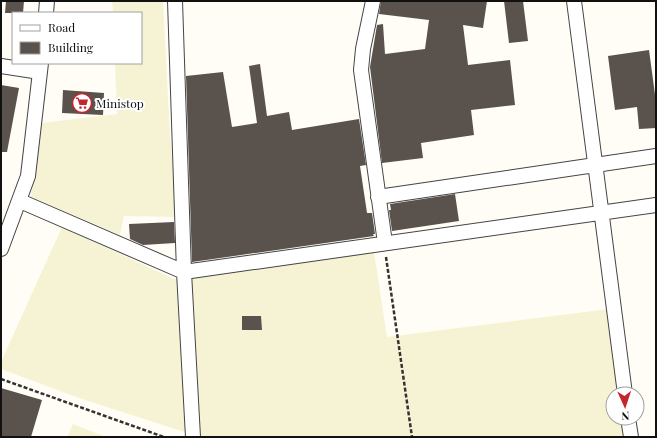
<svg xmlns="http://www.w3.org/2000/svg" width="657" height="438" font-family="'Playfair Display',serif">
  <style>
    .farmland { fill: #f6f3d4 }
    .building { fill: #5a524d }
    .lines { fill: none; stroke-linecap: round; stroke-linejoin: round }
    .minor-casing { stroke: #444; stroke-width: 16 }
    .path { stroke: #333; stroke-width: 2.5; stroke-dasharray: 4 2; stroke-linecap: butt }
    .minor { stroke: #fff; stroke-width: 14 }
    .labels { text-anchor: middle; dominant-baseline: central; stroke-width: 4; stroke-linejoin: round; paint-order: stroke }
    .poi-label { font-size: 12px; fill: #111; stroke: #fff; text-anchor: start }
  </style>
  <rect width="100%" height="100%" fill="#fffdf5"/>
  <!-- farmland -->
  <path class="farmland" d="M112 1H163L170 136 178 217 124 216 120 235 31 197 41 123 117 114 115 63H141V13H113Z
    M62 227 174 279 374 252 387 337 608 309 618 394H613V418H621L623 437H200L82 399 1 369V362Z
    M73 424 106 437H67Z"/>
  <!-- building -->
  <path class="building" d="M6 1H24L23 13H5Z
    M381 1H487L483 28 463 25 468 65 510 60 515 105 471 110 474 135 421 143 423 158 382 163 370 67 377 25 383 24 385 54 425 49 429 20 379 14Z
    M504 1H523L528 41 509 43Z
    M649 50 656 102V128L639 129 637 107 615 110 608 56Z
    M260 64 267 116 289 112 292 130 359 119 366 165 360 166 367 213H372L375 234H373L374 236 192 262 186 76 223 72 232 127 257 123 249 66Z
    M1 85 19 88 7 152H1Z
    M63 90 104 93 103 115 62 113Z
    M455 194 459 221 392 231 389 210H391L390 204Z
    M174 222 175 243 143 245 130 239 129 224Z
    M242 316H261L262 330H242Z
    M1 388 42 400 31 437H1Z"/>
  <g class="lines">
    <defs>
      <path id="minor" d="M175 1 184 272 193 437
        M373 1 363 49 361 70 385 243
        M574 1 625 394
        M46 13 47 1
        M1 66 40 72
        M378 197 656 156
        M20 201 184 272 656 205
        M1 249 28 176 41 63
        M628 418 631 437"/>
    </defs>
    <!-- minor casing -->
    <use href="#minor" class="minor-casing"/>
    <!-- path -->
    <path class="path" d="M386 257 412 437
      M1 379 164 437"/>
    <!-- minor -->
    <use href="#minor" class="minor"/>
  </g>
  <!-- icons -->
  <defs>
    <symbol id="supermarket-ring" viewBox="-11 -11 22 22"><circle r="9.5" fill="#fff" stroke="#c4262e" stroke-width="1.5"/><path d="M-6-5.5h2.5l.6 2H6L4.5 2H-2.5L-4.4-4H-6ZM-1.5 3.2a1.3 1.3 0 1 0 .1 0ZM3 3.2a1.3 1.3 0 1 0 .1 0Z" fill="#c4262e"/></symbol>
  </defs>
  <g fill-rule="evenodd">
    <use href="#supermarket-ring" x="71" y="92" width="22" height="22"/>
  </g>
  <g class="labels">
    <!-- poi labels -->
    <g class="poi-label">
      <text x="96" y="103">Ministop</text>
    </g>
  </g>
  <!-- border -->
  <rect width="657" height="438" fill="none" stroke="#111111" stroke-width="4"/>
  <!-- legend -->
  <rect x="12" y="12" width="130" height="52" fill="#ffffff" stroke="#a0a0a0"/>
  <rect x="20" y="25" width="20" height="6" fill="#ffffff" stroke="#a0a0a0"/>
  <text x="48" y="32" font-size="12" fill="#111111">Road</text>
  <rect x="20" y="42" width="20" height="12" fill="#5a524d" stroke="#a0a0a0"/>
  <text x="48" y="52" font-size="12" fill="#111111">Building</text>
  <!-- north arrow -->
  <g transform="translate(625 406) rotate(177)"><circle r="19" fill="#ffffff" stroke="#a0a0a0"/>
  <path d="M0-3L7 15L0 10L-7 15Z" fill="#c4262e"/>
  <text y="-6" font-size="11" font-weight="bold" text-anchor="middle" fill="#111111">N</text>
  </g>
</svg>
